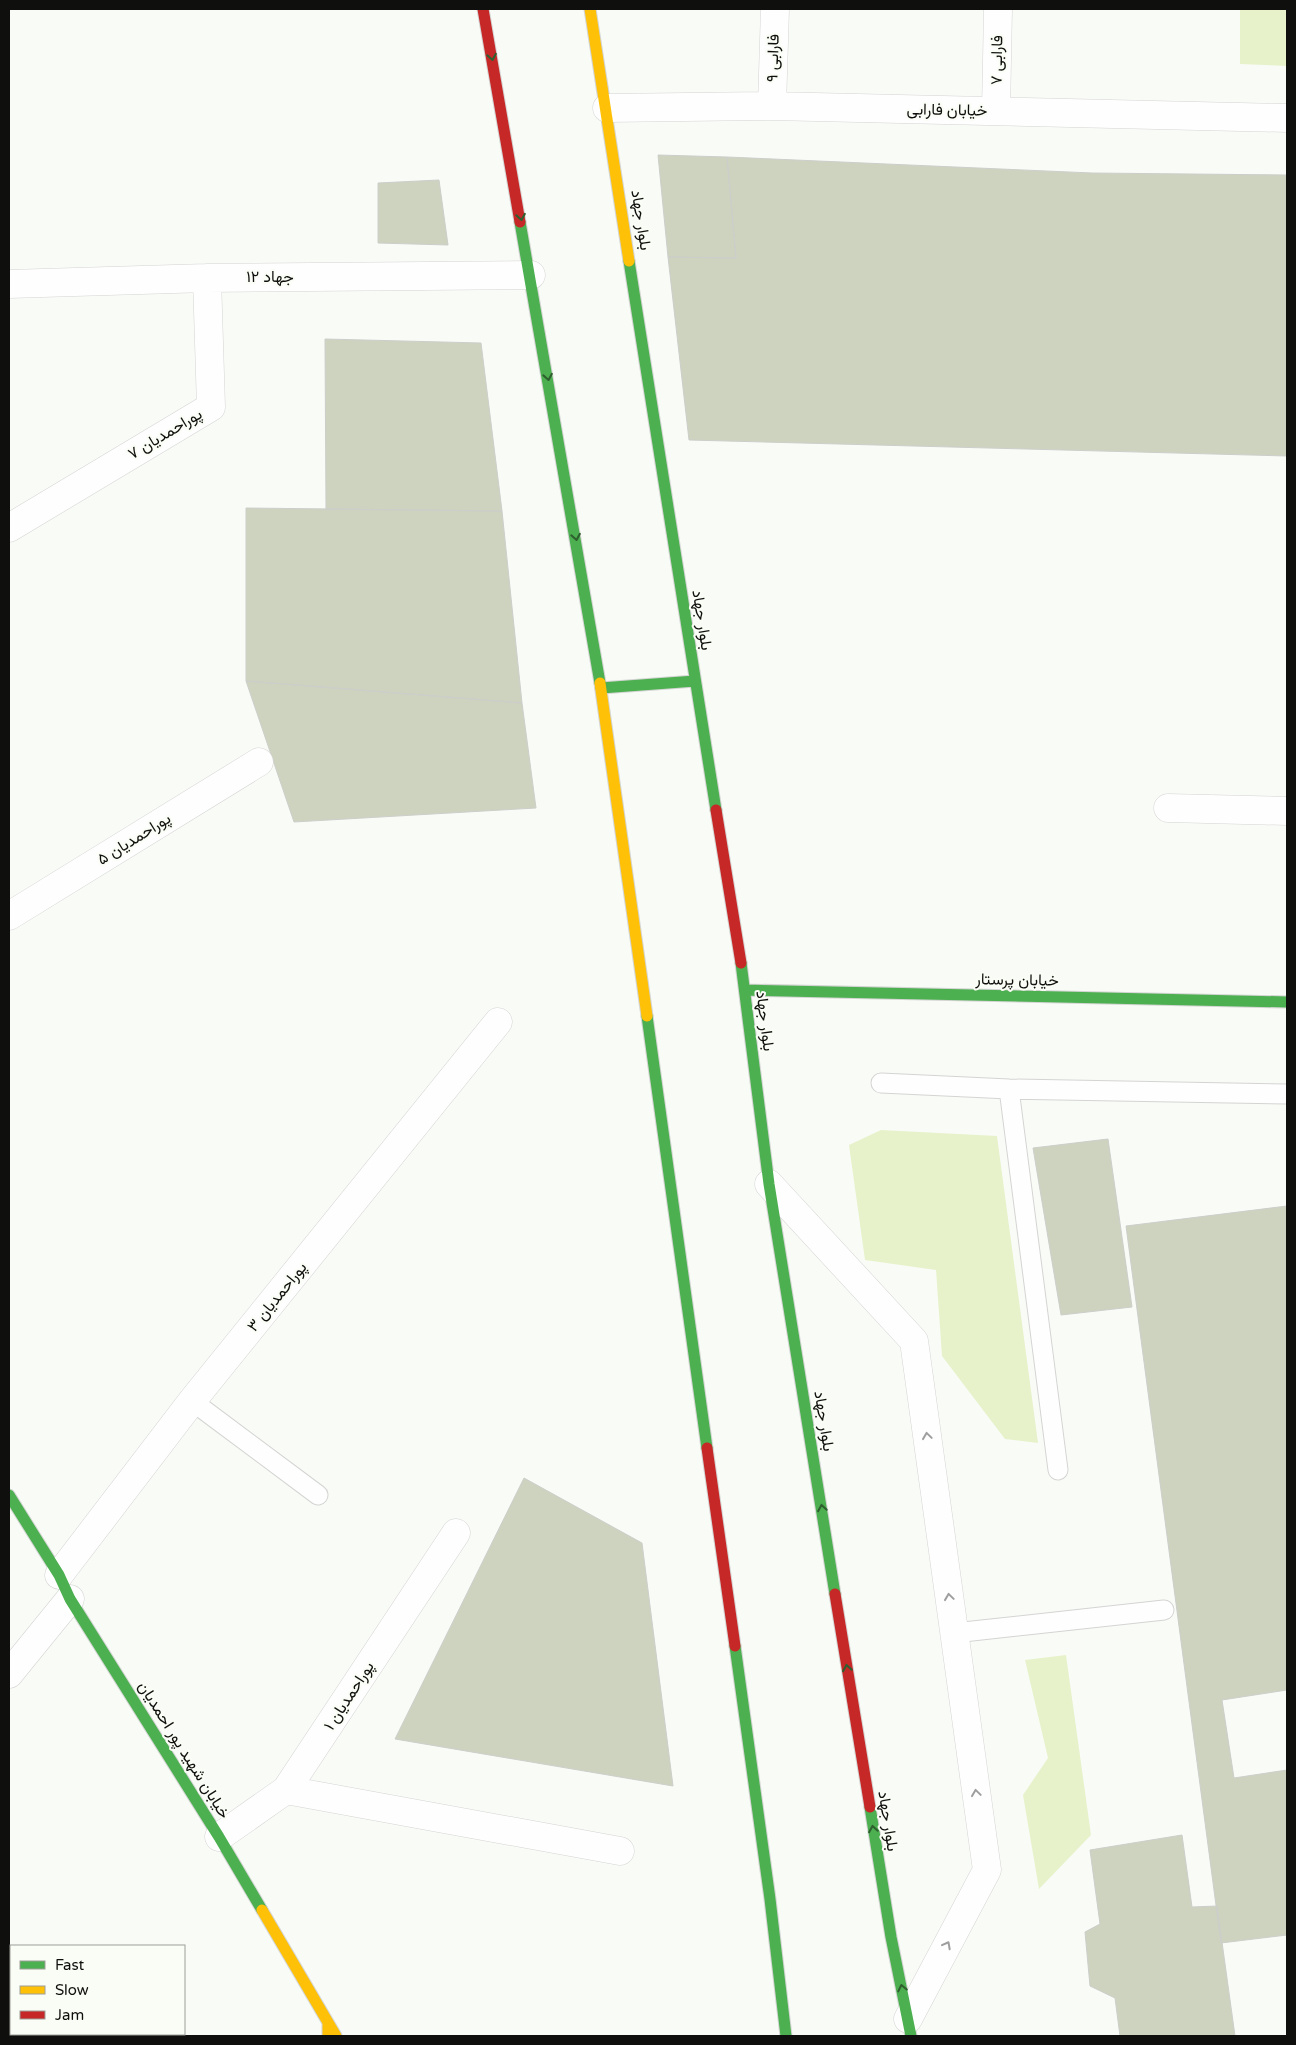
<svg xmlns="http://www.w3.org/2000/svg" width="1296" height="2045" font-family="'Varela Round',Vazirmatn,sans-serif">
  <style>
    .green { fill: #e7f2ca }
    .building { fill: #ced3c0; stroke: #ccceca }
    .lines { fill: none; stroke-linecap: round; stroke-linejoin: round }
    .lane-casing { stroke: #d4d5d3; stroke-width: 21 }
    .street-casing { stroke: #d4d5d3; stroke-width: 29 }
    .fast-casing { stroke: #d4d5d3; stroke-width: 13 }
    .slow-casing { stroke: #d4d5d3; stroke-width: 13 }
    .jam-casing { stroke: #d4d5d3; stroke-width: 13 }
    .lane { stroke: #fefefe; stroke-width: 19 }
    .street { stroke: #fefefe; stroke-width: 28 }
    .fast { stroke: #4caf50; stroke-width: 11 }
    .slow { stroke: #ffc107; stroke-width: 11 }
    .jam { stroke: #c62828; stroke-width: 11 }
    .oneway { stroke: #2e5f2e }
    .oneway2 { stroke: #9e9e9e }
    .labels { text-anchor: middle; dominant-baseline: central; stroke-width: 4; stroke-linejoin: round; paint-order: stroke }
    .street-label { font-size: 16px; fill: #0f0f0d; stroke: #fafdf5 }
  </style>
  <rect width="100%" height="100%" fill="#f9fbf7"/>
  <!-- green -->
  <path class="green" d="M1240 9H1287V66L1240 64Z
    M881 1130 997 1136 1038 1443 1005 1439 942 1356 936 1270 865 1260 849 1145Z
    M1066 1655 1091 1835 1039 1889 1023 1795 1048 1758 1025 1660Z"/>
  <!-- building -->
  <path class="building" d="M658 155 727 157 736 258 668 257Z
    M727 157 1092 173 1287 175V456L689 440 668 257 736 258Z
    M439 180 448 245 378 243V183Z
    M325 339 481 343 502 511 326 509Z
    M246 508 502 511 522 703 246 681Z
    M246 681 522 703 536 808 294 822Z
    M1108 1139 1132 1307 1061 1315 1033 1148Z
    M1287 1206V1690L1222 1700 1234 1778 1287 1770V1935L1221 1943 1126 1226Z
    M524 1478 642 1543 673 1786 395 1739Z
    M1182 1835 1192 1907 1217 1906 1235 2036H1120L1115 1998 1090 1986 1085 1932 1100 1924 1090 1850Z"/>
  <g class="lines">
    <defs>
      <path id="lane" d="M881 1083 1009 1089 1287 1094
        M1009 1089 1058 1470
        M192 1401 318 1495
        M954 1633 1164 1610"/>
      <path id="street" d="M772 106 775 9
        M607 108 772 106 1287 118
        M996 111 998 9
        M9 284 207 278 531 275
        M9 528 211 407 207 278
        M1168 808 1287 811
        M9 916 259 762
        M769 1184 914 1341 987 1870 908 2019
        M59 1575 192 1401 498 1022
        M9 1674 70 1599
        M286 1790 620 1851
        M219 1837 286 1790 456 1533"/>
      <path id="fast" d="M520 222 600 683
        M629 261 716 810
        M601 688 695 681
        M741 963 769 1184 835 1594
        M745 990 1287 1002
        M647 1016 707 1448
        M9 1495 59 1575 70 1599 219 1837 262 1910
        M735 1646 770 1899 786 2036
        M870 1807 891 1937 911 2036"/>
      <path id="slow" d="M590 9 629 261
        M600 683 647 1016
        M262 1910 336 2036
        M328 2025V2036"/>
      <path id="jam" d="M483 9 520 222
        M716 810 741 963
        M707 1448 735 1646
        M835 1594 870 1807"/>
    </defs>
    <!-- lane casing -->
    <use href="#lane" class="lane-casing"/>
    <!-- street casing -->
    <use href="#street" class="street-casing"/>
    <!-- fast casing -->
    <use href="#fast" class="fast-casing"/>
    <!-- slow casing -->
    <use href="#slow" class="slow-casing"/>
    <!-- jam casing -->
    <use href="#jam" class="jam-casing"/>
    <!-- lane -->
    <use href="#lane" class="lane"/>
    <!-- street -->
    <use href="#street" class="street"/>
    <!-- fast -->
    <use href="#fast" class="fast"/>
    <!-- slow -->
    <use href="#slow" class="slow"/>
    <!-- jam -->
    <use href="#jam" class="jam"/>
  </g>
  <!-- one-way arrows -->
  <defs><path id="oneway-chevron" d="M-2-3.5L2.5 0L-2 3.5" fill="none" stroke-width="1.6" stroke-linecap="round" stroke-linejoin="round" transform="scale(1.25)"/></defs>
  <g class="oneway">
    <use href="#oneway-chevron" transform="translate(492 57) rotate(80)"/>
    <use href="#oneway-chevron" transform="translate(521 217) rotate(80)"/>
    <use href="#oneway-chevron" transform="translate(548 377) rotate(80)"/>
    <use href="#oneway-chevron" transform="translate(576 537) rotate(80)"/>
    <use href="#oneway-chevron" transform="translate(822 1508) rotate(-99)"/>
    <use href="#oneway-chevron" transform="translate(847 1668) rotate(-99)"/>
    <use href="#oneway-chevron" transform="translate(873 1829) rotate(-99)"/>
    <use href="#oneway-chevron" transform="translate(902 1988) rotate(-102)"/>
  </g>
  <g class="oneway2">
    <use href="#oneway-chevron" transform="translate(927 1436) rotate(-98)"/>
    <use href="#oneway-chevron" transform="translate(949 1597) rotate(-98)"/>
    <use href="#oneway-chevron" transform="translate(976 1793) rotate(-98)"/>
    <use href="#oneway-chevron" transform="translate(947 1945) rotate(-62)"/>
  </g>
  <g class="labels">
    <!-- street labels -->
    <g class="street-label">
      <text transform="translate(773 58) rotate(-88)">فارابی ۹</text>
      <text transform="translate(997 60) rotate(-89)">فارابی ۷</text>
      <text transform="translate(947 110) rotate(1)">خیابان فارابی</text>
      <text transform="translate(641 220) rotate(81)">بلوار جهاد</text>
      <text x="270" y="277">جهاد ۱۲</text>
      <text transform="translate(165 434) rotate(-31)">پوراحمدیان ۷</text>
      <text transform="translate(702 620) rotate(81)">بلوار جهاد</text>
      <text transform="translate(134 839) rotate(-32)">پوراحمدیان ۵</text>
      <text transform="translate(1017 980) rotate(1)">خیابان پرستار</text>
      <text transform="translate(765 1021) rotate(83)">بلوار جهاد</text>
      <text transform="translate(277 1297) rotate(-51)">پوراحمدیان ۳</text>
      <text transform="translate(824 1421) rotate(81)">بلوار جهاد</text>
      <text transform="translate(349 1696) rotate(-57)">پوراحمدیان ۱</text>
      <text transform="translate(184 1750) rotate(58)">خیابان شهید پور احمدیان</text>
      <text transform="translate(888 1821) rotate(81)">بلوار جهاد</text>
    </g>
  </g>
  <!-- border -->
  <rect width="1296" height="2045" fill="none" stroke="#0f0f0d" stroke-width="20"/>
  <!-- legend -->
  <rect x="10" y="1945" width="175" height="90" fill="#fafdf5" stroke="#9c9e98"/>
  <rect x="20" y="1961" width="25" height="8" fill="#4caf50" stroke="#9c9e98"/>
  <text x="55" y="1970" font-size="15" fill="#0f0f0d">Fast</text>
  <rect x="20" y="1986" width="25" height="8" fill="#ffc107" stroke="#9c9e98"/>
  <text x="55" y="1995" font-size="15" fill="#0f0f0d">Slow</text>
  <rect x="20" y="2011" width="25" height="8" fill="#c62828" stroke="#9c9e98"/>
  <text x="55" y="2020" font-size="15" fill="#0f0f0d">Jam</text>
</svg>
